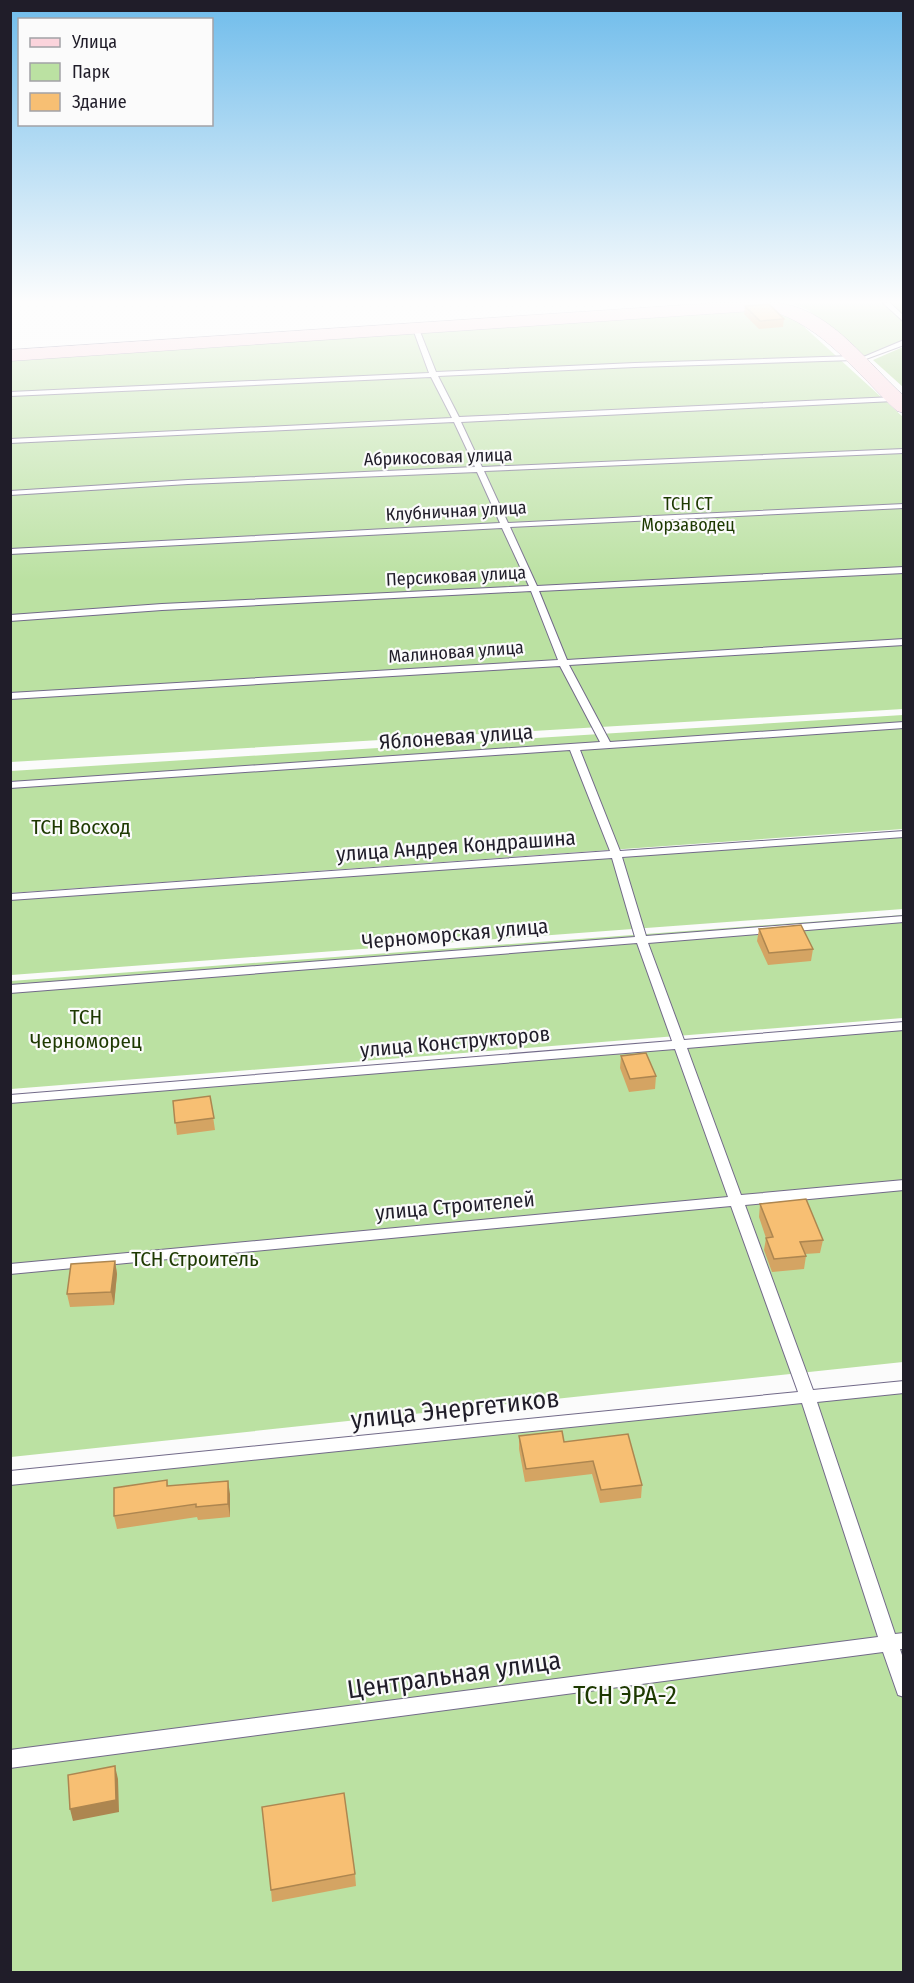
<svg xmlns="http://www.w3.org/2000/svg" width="914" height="1983" font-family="'Fira Sans Condensed',sans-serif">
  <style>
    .green { fill: #bbe1a2 }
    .forest { fill: #a7d487 }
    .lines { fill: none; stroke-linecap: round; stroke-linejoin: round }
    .lane-casing { stroke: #726a89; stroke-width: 2 }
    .secondary-casing { stroke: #726a89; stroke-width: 1 }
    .lane { fill: #fff; fill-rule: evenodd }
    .secondary { fill: #fbd4dc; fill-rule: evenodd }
    .wall { fill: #d4a463 }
    .shaded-wall { fill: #ad8650 }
    .building { fill: #f7bf73; stroke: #ad8650; stroke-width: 1.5 }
    .labels { text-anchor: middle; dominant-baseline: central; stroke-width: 4.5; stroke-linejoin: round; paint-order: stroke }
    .far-street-label { font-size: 18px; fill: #201d29; stroke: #fbfbfb }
    .far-park-label { font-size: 18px; fill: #1d3901; stroke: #fbfbfb }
    .street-label { font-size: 21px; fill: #201d29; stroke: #fbfbfb }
    .park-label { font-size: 21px; fill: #1d3901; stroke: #fbfbfb }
    .near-street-label { font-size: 26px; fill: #201d29; stroke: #fbfbfb }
    .near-park-label { font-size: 26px; fill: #1d3901; stroke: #fbfbfb }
  </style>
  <rect width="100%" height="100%" fill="#fbfbfb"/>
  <!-- green -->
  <path class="green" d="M778 303 903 417V709L11 762V352Z
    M791 303H903V342L864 358 808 310Z
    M903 715V829L11 893V771Z
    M903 836V909L11 975V899Z
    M903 915V1018L11 1089V981Z
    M903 1025V1362L11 1457V1095Z
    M903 1384V1972H11L10 1483Z"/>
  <!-- forest -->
  <path class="forest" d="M903 347V387L873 360Z"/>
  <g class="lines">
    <defs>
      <path id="lane" d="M883 303H890L904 316V322Z
        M416 327 419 329 436 372 635 363 854 356 857 358 854 360 635 367 438 376 459 417 894 397 898 399 894 401 461 422 482 467 904 449V453L484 471 508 523 904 504V508L510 527 537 586 904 567V573L539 591 567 660 904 639V645L569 665 610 742 904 722V728L580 750 620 851 904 831V837L622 857 646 936 904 916V922L648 943 684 1040 904 1022V1030L687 1048 741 1195 904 1180V1190L745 1205 813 1390 904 1381V1393L817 1402 895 1634 904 1633V1649H900L904 1661V1697L898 1695 883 1652 10 1768V1750L878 1637 802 1403 10 1485V1471L798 1392 731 1206 10 1274V1264L728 1197 675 1049 10 1103V1095L672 1041 637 943 10 993V985L635 937 612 858 10 900V894L610 851 570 750 10 788V782L600 742 560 666 10 699V693L558 660 531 591 162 610 10 621V615L162 604 529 586 502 528 10 554V549L500 523 477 472 188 484 10 495V491L188 480 475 467 454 422 10 443V439L452 418 431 377 10 396V392L429 373 413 329Z
        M904 340V345L866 359 861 358Z"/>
      <path id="secondary" d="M715 303C737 303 762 300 784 304 834 313 868 364 904 396V413L897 411C857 374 823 325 768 310L10 361V350Z"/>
    </defs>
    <!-- lane casing -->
    <use href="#lane" class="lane-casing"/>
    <!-- secondary casing -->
    <use href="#secondary" class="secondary-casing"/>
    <!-- lane -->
    <use href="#lane" class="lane"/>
    <!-- secondary -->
    <use href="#secondary" class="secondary"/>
  </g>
  <!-- wall -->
  <path class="wall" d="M745 306 784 319 783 327 759 329 744 314Z
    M759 929 813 949 811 961 768 965 757 941Z
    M621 1056 656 1076 655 1089 629 1092 620 1068Z
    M210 1096 215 1130 177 1135 173 1101Z
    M760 1204 823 1240 820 1253 805 1254 806 1256 804 1269 772 1272 764 1250 766 1238 759 1217Z
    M115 1261 117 1274 114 1305 70 1307 67 1294Z
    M519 1436 564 1442 642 1485 641 1498 600 1503 592 1474 525 1482 519 1449Z
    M167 1480 168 1486 230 1494V1517L198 1520 197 1517 117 1529 114 1516Z
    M355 1874 356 1886 272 1902 271 1890Z"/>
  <!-- shaded-wall -->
  <path class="shaded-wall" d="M115 1261 117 1274 114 1305 111 1292Z
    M228 1481 230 1494V1517L228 1504Z
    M115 1766 118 1779 119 1812 73 1821 70 1809Z"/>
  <!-- building -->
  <path class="building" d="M769 304 784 319 760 321 745 306Z
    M801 925 813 949 769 953 759 929Z
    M646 1053 656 1076 630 1079 621 1056Z
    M210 1096 214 1118 175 1123 173 1101Z
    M806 1199 823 1240 800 1242 806 1256 774 1259 766 1238 773 1237 760 1204Z
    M115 1261 111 1292 67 1294 71 1264Z
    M562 1431 564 1442 628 1434 642 1485 601 1490 593 1461 526 1469 519 1436Z
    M167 1480V1486L228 1481V1504L196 1507V1504L114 1516V1488Z
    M115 1766 116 1800 70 1809 68 1775Z
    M344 1793 355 1874 271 1890 262 1807Z"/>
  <!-- sky -->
  <linearGradient id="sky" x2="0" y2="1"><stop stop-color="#6fbceb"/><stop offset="0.52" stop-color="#fdfdfd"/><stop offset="1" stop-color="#fdfdfd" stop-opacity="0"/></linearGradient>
  <rect width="914" height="581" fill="url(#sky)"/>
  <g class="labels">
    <!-- far-street labels -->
    <g class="far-street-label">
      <text transform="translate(438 457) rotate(-2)">Абрикосовая улица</text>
      <text transform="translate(456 511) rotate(-3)">Клубничная улица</text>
      <text transform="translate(456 576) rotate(-3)">Персиковая улица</text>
      <text transform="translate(456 652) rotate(-4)">Малиновая улица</text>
    </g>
    <!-- far-park labels -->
    <g class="far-park-label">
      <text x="688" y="504">ТСН СТ<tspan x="688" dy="21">Морзаводец</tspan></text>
    </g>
    <!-- street labels -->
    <g class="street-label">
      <text transform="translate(456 737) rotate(-4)">Яблоневая улица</text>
      <text transform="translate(456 846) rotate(-4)">улица Андрея Кондрашина</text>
      <text transform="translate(455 934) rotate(-5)">Черноморская улица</text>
      <text transform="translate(455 1042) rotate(-5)">улица Конструкторов</text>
      <text transform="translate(455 1206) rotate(-5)">улица Строителей</text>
    </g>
    <!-- park labels -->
    <g class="park-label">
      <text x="81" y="827">ТСН Восход</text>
      <text x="86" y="1017">ТСН<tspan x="86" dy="24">Черноморец</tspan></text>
      <text x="195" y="1259">ТСН Строитель</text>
    </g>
    <!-- near-street labels -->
    <g class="near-street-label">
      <text transform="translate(455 1409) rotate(-6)">улица Энергетиков</text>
      <text transform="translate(454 1675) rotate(-8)">Центральная улица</text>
    </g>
    <!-- near-park labels -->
    <g class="near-park-label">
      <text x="625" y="1695">ТСН ЭРА-2</text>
    </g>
  </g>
  <!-- border -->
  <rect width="914" height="1983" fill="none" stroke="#201d29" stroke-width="24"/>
  <!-- legend -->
  <rect x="18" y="18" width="195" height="108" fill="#fbfbfb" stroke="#a3a2a7" stroke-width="1.5"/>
  <rect x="30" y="38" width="30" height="9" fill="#fbd4dc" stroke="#a3a2a7" stroke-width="1.5"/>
  <text x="72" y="48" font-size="18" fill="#201d29">Улица</text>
  <rect x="30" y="63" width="30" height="18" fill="#bbe1a2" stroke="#a3a2a7" stroke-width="1.5"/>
  <text x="72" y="78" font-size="18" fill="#201d29">Парк</text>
  <rect x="30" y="93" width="30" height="18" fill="#f7bf73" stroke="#a3a2a7" stroke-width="1.5"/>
  <text x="72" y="108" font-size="18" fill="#201d29">Здание</text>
</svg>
